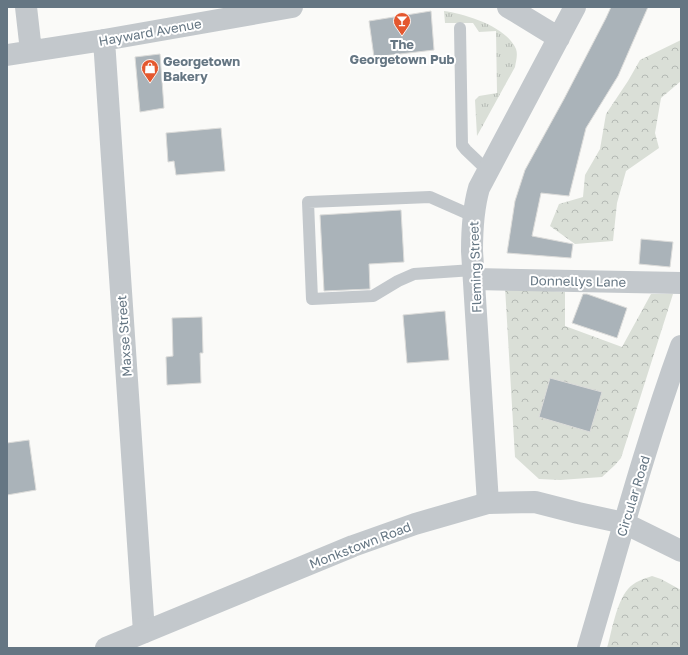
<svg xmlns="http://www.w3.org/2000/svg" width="688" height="655" font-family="'Golos Text',sans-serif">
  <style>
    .grass { fill: url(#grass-tufts) }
    .forest { fill: url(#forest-crowns) }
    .building { fill: #aab3b9; stroke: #dcdcda }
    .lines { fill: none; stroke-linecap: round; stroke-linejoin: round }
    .service { stroke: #c3c8cc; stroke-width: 12 }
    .minor { stroke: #c3c8cc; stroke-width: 22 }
    .tertiary { stroke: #c3c8cc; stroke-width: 22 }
    .labels { text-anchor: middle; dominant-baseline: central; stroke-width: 4; stroke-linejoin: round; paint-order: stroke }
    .street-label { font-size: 13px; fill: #657683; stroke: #fff }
    .poi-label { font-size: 13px; font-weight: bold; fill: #657683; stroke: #fff }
  </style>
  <defs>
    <pattern id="grass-tufts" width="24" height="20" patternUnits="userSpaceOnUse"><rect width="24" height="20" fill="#dadfd7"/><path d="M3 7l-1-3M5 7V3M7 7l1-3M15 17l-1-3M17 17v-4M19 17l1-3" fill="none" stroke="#b4b9b4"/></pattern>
    <pattern id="forest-crowns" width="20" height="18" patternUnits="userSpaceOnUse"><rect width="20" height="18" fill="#dadfd7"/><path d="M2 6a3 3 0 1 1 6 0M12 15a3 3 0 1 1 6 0" fill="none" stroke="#b4b9b4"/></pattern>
  </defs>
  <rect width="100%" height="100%" fill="#fafaf8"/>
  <!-- grass -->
  <path class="grass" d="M444 11C466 14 507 27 516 49 518 55 516 61 515 67L477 136 475 100 479 96 497 93 496 31 479 32 473 23H445Z"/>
  <!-- forest -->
  <path class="forest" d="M681 40V81L661 98 655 133 659 148 626 171 617 203 613 241 575 244 550 226 559 204 583 197 585 175 600 149 606 114 628 81 640 60Z
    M505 287 565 292V326L622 347 651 294H673L621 458 615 465 602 477 560 480 539 479 515 457Z
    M652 576 661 579 681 590V648H607C612 631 616 603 628 589 634 582 643 579 652 576Z"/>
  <!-- building -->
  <path class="building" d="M611 7H648L618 76 586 128 569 196 541 193 532 236 573 244 571 258 507 253 515 201 525 170 564 99 606 18Z
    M431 11 434 50 374 57 369 21Z
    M160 54 164 108 140 112 135 57Z
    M221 128 225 171 176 175 174 161 168 162 166 133Z
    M401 210 404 262 369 264 370 289 324 291 320 215Z
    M641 239 673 242 670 267 639 264Z
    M583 294H587L627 308 617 338 572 323Z
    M445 311 449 360 407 363 403 315Z
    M202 317 203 353H200L201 383 167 385 166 357 173 356 172 318Z
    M550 378 602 392 590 432 539 417Z
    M29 440 36 490 7 495V443Z"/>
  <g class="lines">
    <!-- service -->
    <path class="service" d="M460 28 462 145 466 150 488 171
      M473 216 430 197 308 202 312 299 373 296 398 281 414 274 473 270"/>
    <!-- minor -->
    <path class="minor" d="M26 7 31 51
      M508 7 559 38
      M104 40 144 632
      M7 55 104 40 292 7
      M474 279 681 283
      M488 503 472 251C472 229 473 209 479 188L575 7
      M588 648C618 547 645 445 681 346"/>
    <!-- tertiary -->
    <path class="tertiary" d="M106 648 353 546 415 524 488 503 535 502 578 513 624 523 681 551"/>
  </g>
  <!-- icons -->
  <defs>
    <symbol id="bar-pin" viewBox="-11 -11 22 30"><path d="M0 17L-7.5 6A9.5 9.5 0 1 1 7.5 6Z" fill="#e4572e" stroke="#fff"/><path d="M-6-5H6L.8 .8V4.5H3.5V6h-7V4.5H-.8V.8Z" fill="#fff"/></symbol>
    <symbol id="shop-pin" viewBox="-11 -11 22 30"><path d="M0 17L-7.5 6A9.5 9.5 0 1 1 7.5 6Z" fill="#e4572e" stroke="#fff"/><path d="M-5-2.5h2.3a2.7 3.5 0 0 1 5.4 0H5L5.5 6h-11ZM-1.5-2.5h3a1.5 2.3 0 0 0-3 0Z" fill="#fff"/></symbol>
  </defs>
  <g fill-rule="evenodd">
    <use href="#bar-pin" x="392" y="11" width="20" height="27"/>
    <use href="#shop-pin" x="140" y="58" width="20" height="27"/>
  </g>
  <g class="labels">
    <!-- street labels -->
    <g class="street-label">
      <text transform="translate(150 32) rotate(-10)">Hayward Avenue</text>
      <text transform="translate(475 267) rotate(-92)">Fleming Street</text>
      <text transform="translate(578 281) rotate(1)">Donnellys Lane</text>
      <text transform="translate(124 336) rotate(-94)">Maxse Street</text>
      <text transform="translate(633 496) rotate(-73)">Circular Road</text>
      <text transform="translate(360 545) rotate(-21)">Monkstown Road</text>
    </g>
    <!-- poi labels -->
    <g class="poi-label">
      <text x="402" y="44">The<tspan x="402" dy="15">Georgetown Pub</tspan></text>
      <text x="163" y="61" text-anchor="start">Georgetown<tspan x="163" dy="15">Bakery</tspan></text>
    </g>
  </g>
  <!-- border -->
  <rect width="688" height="655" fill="none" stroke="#657683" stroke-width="16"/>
</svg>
